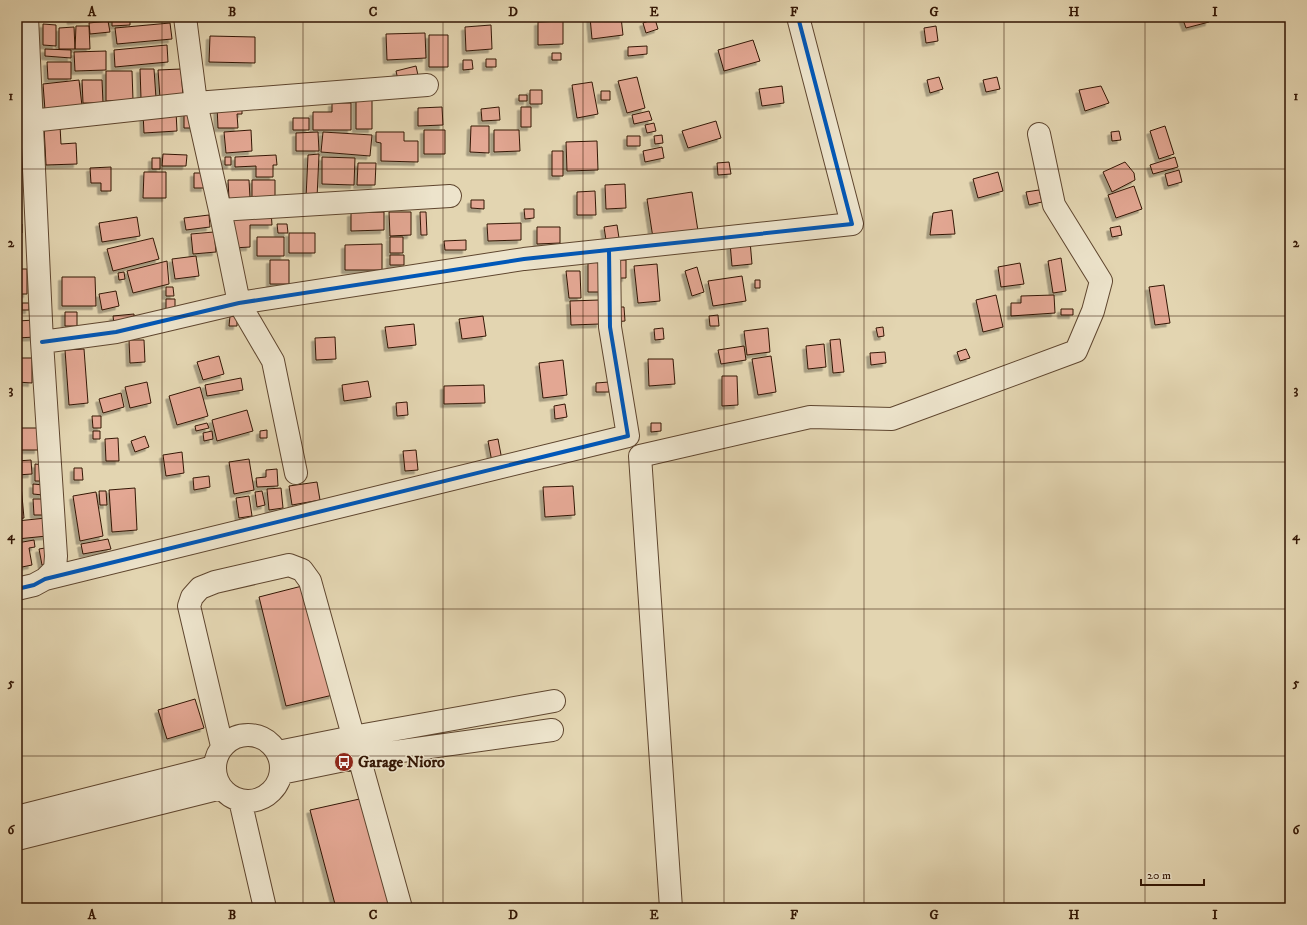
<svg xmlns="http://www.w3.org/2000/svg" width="1307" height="925" font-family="'IM FELL DW Pica',serif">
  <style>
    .building { fill: #e3a793; stroke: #331604; filter: url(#shadow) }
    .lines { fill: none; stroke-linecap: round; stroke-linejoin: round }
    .minor-casing { stroke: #5f462f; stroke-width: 24 }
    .minor { stroke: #ede4cc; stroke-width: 22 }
    .cycleway-casing { stroke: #ede4cc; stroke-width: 6 }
    .cycleway { stroke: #0057b8; stroke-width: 4 }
    .grid { fill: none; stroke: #331604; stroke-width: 1; stroke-opacity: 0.55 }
    .labels { text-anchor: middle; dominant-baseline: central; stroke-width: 3; stroke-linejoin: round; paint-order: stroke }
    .poi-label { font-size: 16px; font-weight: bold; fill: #331604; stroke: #ede4cc; text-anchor: start }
    .neatline { fill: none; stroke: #331604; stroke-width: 1.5 }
    .grid-label { font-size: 13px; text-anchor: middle; font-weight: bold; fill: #331604 }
  </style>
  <defs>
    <filter id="shadow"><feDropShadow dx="-3.5" dy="3.5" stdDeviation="0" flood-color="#0004"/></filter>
  </defs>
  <rect width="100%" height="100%" fill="#e3d5b1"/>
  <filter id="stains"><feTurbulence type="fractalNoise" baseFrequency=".005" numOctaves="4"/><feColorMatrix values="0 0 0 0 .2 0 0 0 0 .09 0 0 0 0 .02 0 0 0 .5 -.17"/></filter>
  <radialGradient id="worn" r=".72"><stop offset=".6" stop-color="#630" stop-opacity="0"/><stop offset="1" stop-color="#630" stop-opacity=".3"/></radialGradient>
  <!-- building -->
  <path class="building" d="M70 17H91V18L71 21Z
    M112 17H130V25L112 26Z
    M590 17H621L623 35 592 39Z
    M1182 17H1208L1209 22 1186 28Z
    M655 19 658 29 646 33 643 23Z
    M108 21 110 32 90 34 89 23Z
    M563 21V44L538 45V22Z
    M170 23 172 39 117 44 115 28Z
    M43 24 56 25V46L43 45Z
    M491 25 492 49 466 51 465 27Z
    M76 26H89L90 49H75Z
    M936 26 938 41 926 43 924 28Z
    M74 27 75 49H59V28Z
    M425 33 426 58 387 60 386 34Z
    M429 35H448V67H429Z
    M210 36 255 37V63L209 62Z
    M753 40 760 61 724 71 718 50Z
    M167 45 168 62 115 67 114 50Z
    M647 46V54L628 56V47Z
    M45 49 71 50V58L45 56Z
    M106 51V70L75 71 74 52Z
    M552 53H561V60H552Z
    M486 59H496V67H486Z
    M463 60H472L473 69 463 70Z
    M47 62H71V79H48Z
    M416 66 419 80 399 84 396 71Z
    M140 69H154L156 98H141Z
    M181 69 183 96 160 98 158 70Z
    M106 71H132L133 100 106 101Z
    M637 77 645 108 627 113 618 81Z
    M939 77 943 89 930 93 927 80Z
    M997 77 1000 89 986 92 983 80Z
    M79 80 82 106 45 110 43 84Z
    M82 80H102L103 103H83Z
    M592 82 598 114 577 118 572 85Z
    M782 86 784 103 762 106 759 89Z
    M1101 86 1109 103 1085 111 1079 90Z
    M530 90H542V104H530Z
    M601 91H610V100H601Z
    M519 95H527V101H519Z
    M356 98H372V129H356Z
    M332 103H351V130H313V112H332Z
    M217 106H242V114H237L238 128H218Z
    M442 107 443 125 418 126V108Z
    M499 107 500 120 482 121 481 109Z
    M521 107H531V127H521Z
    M17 110H23L22 157H17Z
    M184 110H195V128H184Z
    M176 111 177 131 144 133 143 113Z
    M649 111 652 120 634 124 632 115Z
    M293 118H309V130H293Z
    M716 121 721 138 688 148 682 131Z
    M654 123 656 131 647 133 645 125Z
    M60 126 61 144 76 143 77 164 46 165 44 127Z
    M471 126H489V153L470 152Z
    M1165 126 1174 154 1159 159 1150 131Z
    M251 130 252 151 226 153 224 132Z
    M424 130H445V154H424Z
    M494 130H519L520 151 494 152Z
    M1119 131 1121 140 1112 141 1111 132Z
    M318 132 319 151H296V133Z
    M323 132 372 135 370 156 321 152Z
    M376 132H404V141H418V162L381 161V143L376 142Z
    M662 135 663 143 655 144 654 136Z
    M627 136H640V146H627Z
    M597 141 598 170 567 171 566 142Z
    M662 147 664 158 645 162 643 151Z
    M552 151H563V176H552Z
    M163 154 187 155 186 166H162Z
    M319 154 317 198H306L308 155Z
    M276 155 277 165H273V177H256V166L235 167V157Z
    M225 157H231V165H225Z
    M322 157 355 158 354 185 322 184Z
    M1175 157 1178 167 1153 174 1150 165Z
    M152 158H160V169H152Z
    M729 162 731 174 718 175 717 163Z
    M1125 162 1134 173 1135 180 1112 192 1103 172Z
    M358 163H376L375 185H357Z
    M111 167V191H101V183H91L90 168Z
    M1179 170 1182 182 1168 186 1165 174Z
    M144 172H166V198H143Z
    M998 172 1003 191 978 198 973 179Z
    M194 173H205V188H194Z
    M228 180H249L250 198 229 199Z
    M252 180H275V197H252Z
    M625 184 626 208 606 209 605 185Z
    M1134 186 1142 209 1116 218 1108 195Z
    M1039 190 1042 202 1029 205 1026 192Z
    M595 191 596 215H577V192Z
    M692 192 698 231 653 238 647 199Z
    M471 200H484V209L471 208Z
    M524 209H534V218L525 219Z
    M952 210 955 234 930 235 933 213Z
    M271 211 272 225H250V247L233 248 231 213Z
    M384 212V230L351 231V213Z
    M389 212H411V235L390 236Z
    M420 212H426L427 235H421Z
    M209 215 210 227 186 230 184 218Z
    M137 217 140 236 102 242 99 223Z
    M521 223V240L488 241 487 224Z
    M17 224H22V233H17Z
    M277 224H287L288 233H278Z
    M617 225 619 238 606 240 604 227Z
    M1120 226 1122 235 1112 237 1110 228Z
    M537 227H560V243L537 244Z
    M214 232 216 252 193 254 191 234Z
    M289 233H315V253H289Z
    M257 237H284V256H257Z
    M390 237H403V253H390Z
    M153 238 159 259 113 271 107 249Z
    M466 240V250H445L444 241Z
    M750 241 752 264 732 266 730 243Z
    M382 244V270H345V245Z
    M390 255H404V265H390Z
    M196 256 199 276 175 279 172 259Z
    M1061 258 1066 291 1053 293 1048 261Z
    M270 260H289V284H270Z
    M613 260H626V278H613Z
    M167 261 169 284 133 293 127 271Z
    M588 262H608L607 292H588Z
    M1020 263 1024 284 1001 287 998 267Z
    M657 264 660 301 638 303 634 266Z
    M697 267 704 292 692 296 685 271Z
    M17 269H27V294H17Z
    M566 271H580L581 298H569Z
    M124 272 125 279 119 280 118 273Z
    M742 276 746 301 713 306 708 281Z
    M62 277H95L96 306H62Z
    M755 280H760V288H755Z
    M1164 285 1170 323 1155 325 1149 287Z
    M166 287H173L174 296H166Z
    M116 291 119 306 102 310 99 294Z
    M996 295 1003 327 983 332 976 300Z
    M1054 295 1055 313 1011 316V303H1021V296Z
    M166 299H175V310H166Z
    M599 300 600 324 571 325 570 301Z
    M22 303H29V310H22Z
    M614 307H624L625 321 614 322Z
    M1061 309H1073V315H1061Z
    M65 312H77V326H65Z
    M134 314V323L114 324 113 316Z
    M718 315 719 326H710L709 316Z
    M230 316H237V326H229Z
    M483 316 486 336 462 339 459 319Z
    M35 320V337L17 338V321Z
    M414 324 416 345 388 348 385 327Z
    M883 327 884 336 878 337 876 328Z
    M663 328 664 339 655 340 654 329Z
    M768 328 770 352 747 355 744 331Z
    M335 337 336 359 316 360 315 338Z
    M840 339 844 372 833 373 830 340Z
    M129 340H144L145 362 130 363Z
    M824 344 826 367 808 369 806 346Z
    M744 346 746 360 721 364 718 350Z
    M84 349 88 403 69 405 65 350Z
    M966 349 970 358 960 361 957 352Z
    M885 352 886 363 871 365 870 353Z
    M219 356 224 374 203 380 197 362Z
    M771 356 776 392 758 395 752 359Z
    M17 358H32V383L17 382Z
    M648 359H673L675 384 649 386Z
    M563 360 567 395 543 398 539 363Z
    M722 376H737L738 405 722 406Z
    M241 378 243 390 207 396 205 385Z
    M368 381 371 397 344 401 342 385Z
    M147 382 151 403 130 408 125 387Z
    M609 382V392H596V383Z
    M484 385 485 403 444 404V386Z
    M200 387 208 416 177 425 169 396Z
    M121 393 124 407 103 413 99 399Z
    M407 402 408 415 397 416 396 403Z
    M565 404 567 417 555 419 554 406Z
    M247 410 253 431 217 441 212 420Z
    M92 416H101V428H93Z
    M207 423 209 428 196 431 195 426Z
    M651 423H661V431L651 432Z
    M17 428H38V450H17Z
    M267 430V438H260V431Z
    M93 431H100V439H93Z
    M212 431 213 439 204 441 203 433Z
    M145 436 149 447 135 452 131 441Z
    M118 438 119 461H106L105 439Z
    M498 439 502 460 492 462 488 441Z
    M416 450 418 470 405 471 403 451Z
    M182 452 184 473 166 476 163 455Z
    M249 459 254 490 234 494 229 462Z
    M31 460 32 474 17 475V461Z
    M35 464 45 465 44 481H35Z
    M74 468H82L83 480H74Z
    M277 469 278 486 257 487 256 478 266 477V470Z
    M209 476 210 487 194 490 193 478Z
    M317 482 320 500 292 505 289 486Z
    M33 484 44 485 43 495 33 494Z
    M21 485 24 518 17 519V486Z
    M573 486 575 515 545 517 543 487Z
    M135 488 137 530 112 532 109 490Z
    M281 488 283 508 269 510 267 489Z
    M99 491H106L107 505H100Z
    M262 491 265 505 257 507 255 492Z
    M96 492 103 536 80 541 73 496Z
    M249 496 252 516 239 518 236 498Z
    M33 499H45V515H34Z
    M46 518 47 536 17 539V521Z
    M108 539 111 549 83 554 81 544Z
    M34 540 35 547 29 548 32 565 17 568V543Z
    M51 547 53 563 42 565 39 549Z
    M306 585 333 695 286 706 259 597Z
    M195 699 204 728 167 739 158 710Z
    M364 798 395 908H336L310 810Z"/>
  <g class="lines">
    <defs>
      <path id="minor" d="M27 17 42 342 56 556 55 569 45 579
        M185 17 196 103 427 85
        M31 121 196 103 220 210 239 303 273 361 296 473
        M220 210 450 196
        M42 342 116 332 239 303 524 259 852 224 798 17
        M17 589 34 585 45 579 628 436 610 327 609 250
        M215 768a33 33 0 1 1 66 0a33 33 0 1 1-66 0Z
        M222 746 189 606 192 597 200 588 215 582 289 565 302 570 310 581 401 908
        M278 752 353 737 554 701
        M281 773 359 757 552 730
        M240 800 265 908
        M17 817 214 767
        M17 839 221 788
        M671 908 640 456 810 417 892 419 1076 351 1093 311 1101 281 1054 205 1039 134"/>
    </defs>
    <!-- minor casing -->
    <use href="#minor" class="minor-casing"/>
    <!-- minor -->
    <use href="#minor" class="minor"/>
    <defs>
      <path id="cycleway" d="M42 342 116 332 239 303 524 259 852 224 798 17
        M17 589 34 585 45 579 628 436 610 327 609 250"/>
    </defs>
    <!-- cycleway casing -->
    <use href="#cycleway" class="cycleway-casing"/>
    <!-- cycleway -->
    <use href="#cycleway" class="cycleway"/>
  </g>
  <!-- grid -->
  <path class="grid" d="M162 17V908M303 17V908M443 17V908M583 17V908M724 17V908M864 17V908M1004 17V908M1145 17V908M17 169H1290M17 316H1290M17 462H1290M17 609H1290M17 756H1290"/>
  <!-- icons -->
  <defs>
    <symbol id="bus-disc" viewBox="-11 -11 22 22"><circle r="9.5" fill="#8f2418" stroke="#ede4cc"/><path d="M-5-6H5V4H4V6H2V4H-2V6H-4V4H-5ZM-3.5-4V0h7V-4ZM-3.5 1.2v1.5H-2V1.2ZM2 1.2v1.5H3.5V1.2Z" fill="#fff"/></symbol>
  </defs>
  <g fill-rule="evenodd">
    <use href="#bus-disc" x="333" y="751" width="22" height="22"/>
  </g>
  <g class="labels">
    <!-- poi labels -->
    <g class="poi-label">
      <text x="358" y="762">Garage Nioro</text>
    </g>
  </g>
  <!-- margin -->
  <rect width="1307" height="925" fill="none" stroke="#e3d5b1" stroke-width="44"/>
  <!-- scale -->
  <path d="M1141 879v6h63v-6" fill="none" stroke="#331604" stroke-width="2"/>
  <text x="1147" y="879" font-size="12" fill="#331604" stroke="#ede4cc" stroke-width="3" paint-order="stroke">20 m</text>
  <rect x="22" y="22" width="1263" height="881" class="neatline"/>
  <g class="grid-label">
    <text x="92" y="16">A</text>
    <text x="232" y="16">B</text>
    <text x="373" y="16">C</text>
    <text x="513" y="16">D</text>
    <text x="654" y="16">E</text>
    <text x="794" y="16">F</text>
    <text x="934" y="16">G</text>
    <text x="1074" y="16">H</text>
    <text x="1215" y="16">I</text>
    <text x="11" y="100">1</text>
    <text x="1296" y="100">1</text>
    <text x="11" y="247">2</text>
    <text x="1296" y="247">2</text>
    <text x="11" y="394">3</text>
    <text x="1296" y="394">3</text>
    <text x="11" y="540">4</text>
    <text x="1296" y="540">4</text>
    <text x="11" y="687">5</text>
    <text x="1296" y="687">5</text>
    <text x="11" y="834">6</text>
    <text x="1296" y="834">6</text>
    <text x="92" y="919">A</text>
    <text x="232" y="919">B</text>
    <text x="373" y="919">C</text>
    <text x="513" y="919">D</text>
    <text x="654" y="919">E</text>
    <text x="794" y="919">F</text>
    <text x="934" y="919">G</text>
    <text x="1074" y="919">H</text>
    <text x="1215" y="919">I</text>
  </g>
  <rect width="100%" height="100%" filter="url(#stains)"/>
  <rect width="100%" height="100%" fill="url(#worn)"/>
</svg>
